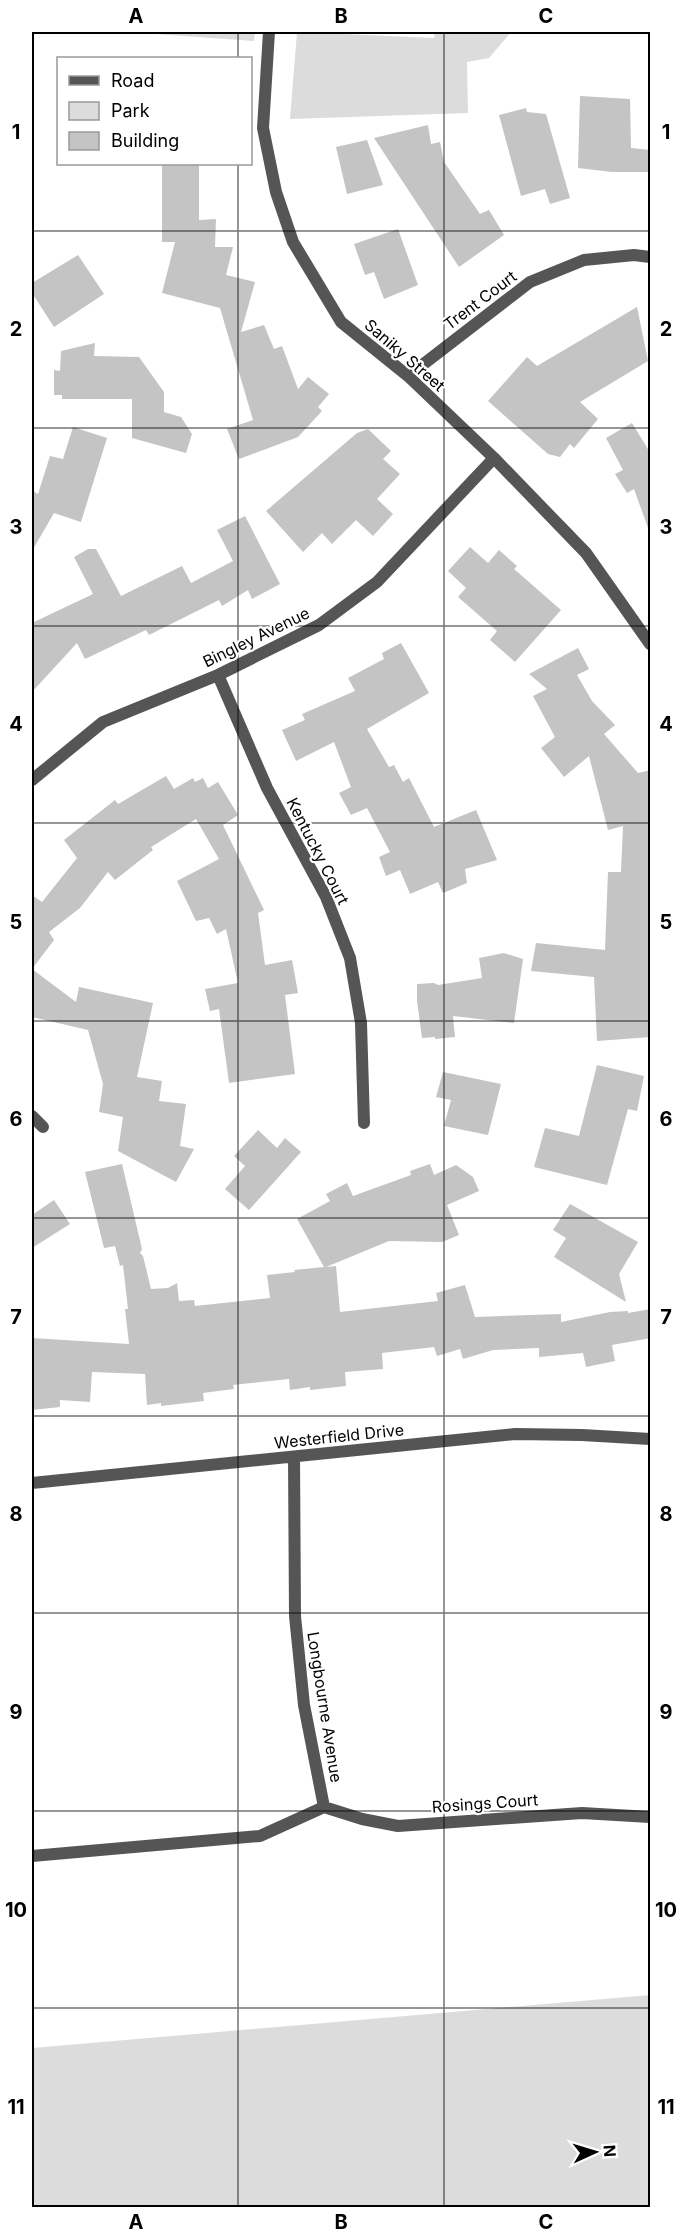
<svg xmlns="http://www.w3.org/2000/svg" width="682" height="2239" font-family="Inter,sans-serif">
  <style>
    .green { fill: #dcdcdc }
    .building { fill: #c4c4c4 }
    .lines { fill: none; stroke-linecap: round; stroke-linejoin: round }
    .street { stroke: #555; stroke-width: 12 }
    .grid { fill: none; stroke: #000; stroke-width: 1.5; stroke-opacity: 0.55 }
    .labels { text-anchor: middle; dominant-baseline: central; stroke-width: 4.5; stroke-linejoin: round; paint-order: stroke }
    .street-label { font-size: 16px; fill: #000; stroke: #fff }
    .neatline { fill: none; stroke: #000; stroke-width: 2 }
    .grid-label { font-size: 20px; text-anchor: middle; font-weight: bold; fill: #000 }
  </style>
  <rect width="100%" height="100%" fill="#fff"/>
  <!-- green -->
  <path class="green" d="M127 32H255L254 41Z
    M297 32 434 38 435 32H511L489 58 467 62 468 113 290 119Z
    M650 1995V2207H32V2048Z"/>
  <!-- building -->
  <path class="building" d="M580 96 630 99 631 148 651 150V172H612L578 168Z
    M526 108 527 112 546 114 570 198 550 204 545 189 521 196 499 115Z
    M428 125 431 144 440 142 444 162 480 214 489 210 504 235 459 267 374 138Z
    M367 140 383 185 347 194 336 147Z
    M162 164H199V220L216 219 215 247H233L226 275 255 282 241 332 264 325 274 349 282 346 298 389 308 377 329 394 318 407 322 411 298 437 239 459 227 429 253 420 220 308 162 293 175 242H162Z
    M398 229 418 285 384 299 374 272 365 275 354 244Z
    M78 255 104 294 54 327 32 293V283Z
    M637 307 648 361 580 402 598 419 574 448 570 444 560 457 548 454 488 401 527 357 537 366Z
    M95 343 94 356 139 357 164 392V412L181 417 192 434 186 453 132 438V399H62V395H54V370L60 371 61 351Z
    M632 423 651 454V528H648L634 489 627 493 615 474 623 470 606 438Z
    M73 427 107 438 81 522 54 513 32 551V490L38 494 50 456 63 459Z
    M368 429 391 451 383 459 400 474 377 499 393 514 373 536 356 520 332 544 322 533 303 552 266 511 357 433Z
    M245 516 280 584 252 599 248 590 222 606 219 600 149 635 146 630 85 659 77 643 32 692V623L93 594 74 557 88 549H96L121 596 182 566 191 583 233 561 217 530Z
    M470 547 488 563 499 550 517 566 514 569 561 610 515 662 490 640 497 631 458 597 466 588 448 571Z
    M401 643 429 693 367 729 389 767 394 765 403 782 409 778 434 827 476 810 497 860 465 869 467 883 443 893 438 882 410 894 400 870 386 876 379 857 390 852 367 808 351 815 339 793 351 787 334 742 296 761 282 730 305 720 302 714 355 691 348 678 384 659 382 653Z
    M578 648 589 669 577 675 592 701 615 725 604 734 638 773 651 770V1037L597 1041 594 977 531 971 536 943 605 950 608 872H621L623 826 608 830 589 756 564 777 541 748 555 737 533 696 547 689 529 674Z
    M166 776 174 789 193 778 195 782 203 778 208 788 218 782 238 815 223 825 264 910 258 913 265 965 292 960 298 993 285 995 295 1074 229 1083 219 1009 210 1011 205 989 238 983 226 929 217 934 209 918 196 921 177 881 219 859 196 819 151 847 153 850 115 880 108 872 80 908 49 932 54 940 32 969V895L42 902 77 858 64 840 115 800 118 804Z
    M504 953 523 959 514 1023 453 1016 455 1037 435 1039V1037L422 1038 417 1001V984L434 983 438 985 482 978 479 958Z
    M32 969 76 1002 79 987 153 1003 137 1077 162 1081 159 1101 186 1104 180 1146 194 1149 176 1182 118 1151 123 1117 99 1112 103 1084 88 1030 32 1017Z
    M597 1065 644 1076 637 1111 628 1109 607 1185 534 1167 545 1128 579 1136Z
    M443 1072 501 1084 488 1135 444 1126 451 1100 436 1097Z
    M258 1130 277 1148 285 1138 301 1152 249 1210 225 1189 245 1166 234 1156Z
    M122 1164 142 1249 140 1253 143 1256 151 1289 168 1288 177 1283 179 1301 194 1300 195 1306 270 1298 267 1275 295 1272 294 1270 324 1267 297 1219 330 1201 326 1194 347 1183 353 1196 411 1175 410 1171 430 1164 434 1175 456 1165 473 1177 479 1191 447 1205 459 1235 442 1242 389 1241 326 1267 336 1266 340 1312 438 1301 436 1293 465 1285 475 1317 561 1314V1322L610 1312 628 1311V1313L651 1309V1338L612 1345 615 1361 586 1367 583 1353 539 1357V1348L493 1350 463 1359 460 1349 437 1356 434 1347 382 1353 383 1369 345 1372 346 1386 310 1390V1387L290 1390 289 1379 233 1385 234 1389 203 1393 204 1401 161 1406V1403L147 1405 145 1374 92 1372 90 1402 60 1400V1407L32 1410V1338L129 1344 125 1309H128L123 1265 120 1266 115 1246 104 1248 85 1172Z
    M54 1200 70 1224 32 1248V1215Z
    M570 1204 638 1242 619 1274 626 1302 554 1257 566 1238 553 1230Z"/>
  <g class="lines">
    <!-- street -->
    <path class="street" d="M269 32 263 128 276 192 293 242 341 322 408 376 494 458 586 553 650 644
      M408 376 530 282 584 260 634 255 650 257
      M218 675 267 788 326 897 350 958 361 1023 364 1123
      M32 780 103 722 218 675 319 625 377 582 494 458
      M32 1116 43 1127
      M294 1457 295 1616 304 1705 324 1807
      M32 1483 515 1434 582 1435 650 1439
      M324 1807 362 1819 398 1826 582 1813 650 1817
      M32 1856 260 1836 324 1807"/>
  </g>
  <!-- grid -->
  <path class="grid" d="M238 32V58M444 32V2208M238 164V2208M32 231H650M32 428H650M32 626H650M32 823H650M32 1021H650M32 1218H650M32 1416H650M32 1613H650M32 1811H650M32 2008H650"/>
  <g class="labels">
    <!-- street labels -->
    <g class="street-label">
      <text transform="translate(480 300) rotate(-37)">Trent Court</text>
      <text transform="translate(405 355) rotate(41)">Saniky Street</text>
      <text transform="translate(256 637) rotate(-26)">Bingley Avenue</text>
      <text transform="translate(318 851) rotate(63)">Kentucky Court</text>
      <text transform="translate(339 1436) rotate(-6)">Westerfield Drive</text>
      <text transform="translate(325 1707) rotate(81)">Longbourne Avenue</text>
      <text transform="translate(485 1803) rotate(-4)">Rosings Court</text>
    </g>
  </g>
  <!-- border -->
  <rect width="682" height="2239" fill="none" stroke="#ffffff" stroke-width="66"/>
  <!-- legend -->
  <rect x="57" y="57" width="195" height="108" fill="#ffffff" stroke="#999999" stroke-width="1.5"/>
  <rect x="69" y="76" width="30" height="9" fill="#555555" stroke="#999999" stroke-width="1.5"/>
  <text x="111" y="87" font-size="18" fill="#000000">Road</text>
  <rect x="69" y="102" width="30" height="18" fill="#dcdcdc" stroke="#999999" stroke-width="1.5"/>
  <text x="111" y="117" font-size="18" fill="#000000">Park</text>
  <rect x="69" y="132" width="30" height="18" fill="#c4c4c4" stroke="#999999" stroke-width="1.5"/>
  <text x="111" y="147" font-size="18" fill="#000000">Building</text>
  <!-- north arrow -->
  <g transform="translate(595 2152) rotate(86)" stroke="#ffffff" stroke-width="4.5" paint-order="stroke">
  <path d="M0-4.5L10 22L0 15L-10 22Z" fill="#000000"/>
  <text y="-9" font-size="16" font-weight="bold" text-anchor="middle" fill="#000000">N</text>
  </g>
  <rect x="33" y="33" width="616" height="2173" class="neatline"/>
  <g class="grid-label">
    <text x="136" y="23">A</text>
    <text x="341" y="23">B</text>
    <text x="546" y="23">C</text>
    <text x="16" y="139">1</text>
    <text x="666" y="139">1</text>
    <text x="16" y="336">2</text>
    <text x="666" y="336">2</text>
    <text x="16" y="534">3</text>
    <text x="666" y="534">3</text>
    <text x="16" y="731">4</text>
    <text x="666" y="731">4</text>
    <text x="16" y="929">5</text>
    <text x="666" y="929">5</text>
    <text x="16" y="1126">6</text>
    <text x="666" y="1126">6</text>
    <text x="16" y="1324">7</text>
    <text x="666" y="1324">7</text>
    <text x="16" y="1521">8</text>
    <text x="666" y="1521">8</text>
    <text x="16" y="1719">9</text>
    <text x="666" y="1719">9</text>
    <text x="16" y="1917">10</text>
    <text x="666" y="1917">10</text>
    <text x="16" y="2114">11</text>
    <text x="666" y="2114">11</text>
    <text x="136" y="2229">A</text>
    <text x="341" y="2229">B</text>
    <text x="546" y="2229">C</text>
  </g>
</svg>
